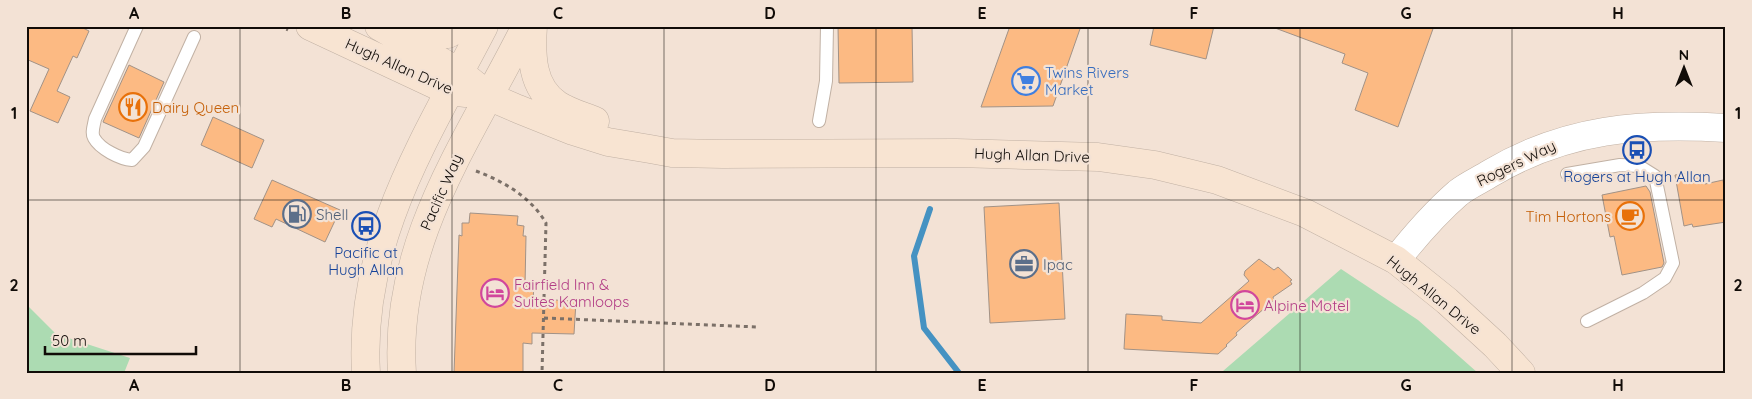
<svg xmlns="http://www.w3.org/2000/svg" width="1752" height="399" font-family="Quicksand,sans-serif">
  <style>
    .green { fill: #acdbb2 }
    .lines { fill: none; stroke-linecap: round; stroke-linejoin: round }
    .stream { stroke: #4592c2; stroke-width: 6 }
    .building { fill: #fcba83; stroke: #a29286 }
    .service-casing { stroke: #c1b1a4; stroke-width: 14 }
    .tertiary-casing { stroke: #c1b1a4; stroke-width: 29 }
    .secondary-casing { stroke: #c1b1a4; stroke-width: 29 }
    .path { stroke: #7b7068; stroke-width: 3; stroke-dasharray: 4 4; stroke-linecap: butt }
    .service { stroke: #fff; stroke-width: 12 }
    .tertiary { stroke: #fff; stroke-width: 28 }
    .secondary { stroke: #f8e4d2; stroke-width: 28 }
    .grid { fill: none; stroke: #110c08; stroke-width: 1; stroke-opacity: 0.55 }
    .labels { text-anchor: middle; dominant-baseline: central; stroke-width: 4.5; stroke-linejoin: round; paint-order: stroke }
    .street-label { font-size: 15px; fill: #110c08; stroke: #f3e2d5 }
    .shop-label { font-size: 15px; fill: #366cbe; stroke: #f3e2d5; text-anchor: start }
    .food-label { font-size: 15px; fill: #c56008; stroke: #f3e2d5; text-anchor: start }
    .transit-label { font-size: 15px; fill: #164399; stroke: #f3e2d5 }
    .service-label { font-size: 15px; fill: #4e5e75; stroke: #f3e2d5; text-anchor: start }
    .hotel-label { font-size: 15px; fill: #b23c85; stroke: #f3e2d5; text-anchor: start }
    .neatline { fill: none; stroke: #110c08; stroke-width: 2 }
    .grid-label { font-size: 16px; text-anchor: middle; font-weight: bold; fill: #110c08 }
  </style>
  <rect width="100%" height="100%" fill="#f3e2d5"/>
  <!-- green -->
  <path class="green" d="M1341 269 1418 320 1478 373H1209L1223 371Z
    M26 304 56 334 130 358 124 373H26Z"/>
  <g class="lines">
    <!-- stream -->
    <path class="stream" d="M930 209 914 256 924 328 959 373"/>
  </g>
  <!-- building -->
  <path class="building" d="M26 26H79L89 31 77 58 73 56 57 91 70 97 58 123 30 111 49 69 26 59Z
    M838 26H912L913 82 839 83Z
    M1010 26H1081L1053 106 981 107Z
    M1154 26H1214L1206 59 1150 45Z
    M1276 26H1434L1398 127 1355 110 1368 73 1342 63 1345 54 1275 28Z
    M129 65 164 82 139 138 103 122Z
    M213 117 264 140 252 168 201 145Z
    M1692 173V175L1704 173 1705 184 1723 180 1724 187H1726V222L1693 227 1692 224 1684 226 1675 175Z
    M272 180 340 210 325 242 276 219 272 227 254 219Z
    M1646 186 1650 192 1664 263 1662 267 1622 275 1614 236 1610 237 1602 195Z
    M1059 203 1065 319 990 323 984 207Z
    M470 213 518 216 517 225 524 226 523 236H526L525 286H534L533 299 576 301 574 334 532 333V344L523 343V373H454L459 235 462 236V223H469Z
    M1259 259 1274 270 1278 267 1292 280 1290 281 1292 284 1273 297 1274 300 1236 333 1237 335 1226 345 1227 346 1218 354 1124 349 1126 314 1162 316V320L1201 323 1249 281 1244 275 1245 271Z"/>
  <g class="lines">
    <defs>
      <path id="service" d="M137 26 95 119C94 125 91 133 94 138 100 149 120 159 132 160L144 147 194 37
        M819 121 826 81 827 26
        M1567 174 1620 165 1639 166 1655 176 1673 263 1665 278 1643 293 1587 321"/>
      <path id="tertiary" d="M1396 260C1415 236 1435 213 1458 193 1468 185 1480 180 1491 173 1567 128 1640 123 1726 128"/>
      <path id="secondary" d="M310 26 449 91 466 93
        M379 26 459 72 490 97 518 109 573 131 608 142 650 149 672 153 723 154 956 153 1098 157 1155 165 1217 180 1305 213 1396 260 1447 301 1495 345 1521 373
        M533 26C531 54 531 88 558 105 569 112 583 116 595 121
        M395 32 448 34 462 26
        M366 373C358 241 426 138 484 26
        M402 373C393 240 470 139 526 26"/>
    </defs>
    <!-- service casing -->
    <use href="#service" class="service-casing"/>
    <!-- tertiary casing -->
    <use href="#tertiary" class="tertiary-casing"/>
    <!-- secondary casing -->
    <use href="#secondary" class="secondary-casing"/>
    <!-- path -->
    <path class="path" d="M279 26 288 30
      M476 171C503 181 531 197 546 223L542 373
      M544 318 758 327"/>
    <!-- service -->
    <use href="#service" class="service"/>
    <!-- tertiary -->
    <use href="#tertiary" class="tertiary"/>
    <!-- secondary -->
    <use href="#secondary" class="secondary"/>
  </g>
  <!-- grid -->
  <path class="grid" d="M240 26V373M452 26V373M664 26V373M876 26V373M1088 26V373M1300 26V373M1512 26V373M26 200H1726"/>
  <!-- icons -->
  <defs>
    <symbol id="supermarket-ring" viewBox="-11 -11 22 22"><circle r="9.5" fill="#f3e2d5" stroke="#3f7fe0" stroke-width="1.5"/><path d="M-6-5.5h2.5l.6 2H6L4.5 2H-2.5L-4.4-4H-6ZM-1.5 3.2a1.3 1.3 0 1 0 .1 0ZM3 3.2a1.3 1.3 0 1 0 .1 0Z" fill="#3f7fe0"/></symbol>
    <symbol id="restaurant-ring" viewBox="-11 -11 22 22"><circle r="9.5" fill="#f3e2d5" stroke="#e8710a" stroke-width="1.5"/><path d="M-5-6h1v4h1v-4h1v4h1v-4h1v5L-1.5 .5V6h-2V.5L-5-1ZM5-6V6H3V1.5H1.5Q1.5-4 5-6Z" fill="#e8710a"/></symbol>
    <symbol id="bus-ring" viewBox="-11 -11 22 22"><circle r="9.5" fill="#f3e2d5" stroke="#1a4fb4" stroke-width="1.5"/><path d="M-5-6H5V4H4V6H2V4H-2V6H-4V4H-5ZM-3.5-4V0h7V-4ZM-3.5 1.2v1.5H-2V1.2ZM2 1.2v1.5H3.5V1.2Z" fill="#1a4fb4"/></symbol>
    <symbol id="fuel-ring" viewBox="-11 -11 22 22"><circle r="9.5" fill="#f3e2d5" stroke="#5c6f8a" stroke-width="1.5"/><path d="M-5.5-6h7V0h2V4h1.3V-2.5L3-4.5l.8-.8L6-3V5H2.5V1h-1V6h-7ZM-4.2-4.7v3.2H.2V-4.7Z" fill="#5c6f8a"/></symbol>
    <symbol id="cafe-ring" viewBox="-11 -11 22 22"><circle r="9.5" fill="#f3e2d5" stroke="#e8710a" stroke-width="1.5"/><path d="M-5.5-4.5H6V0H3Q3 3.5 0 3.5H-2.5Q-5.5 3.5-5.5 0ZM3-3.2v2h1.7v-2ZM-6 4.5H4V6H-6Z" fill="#e8710a"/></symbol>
    <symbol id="office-ring" viewBox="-11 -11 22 22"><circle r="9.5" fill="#f3e2d5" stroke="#5c6f8a" stroke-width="1.5"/><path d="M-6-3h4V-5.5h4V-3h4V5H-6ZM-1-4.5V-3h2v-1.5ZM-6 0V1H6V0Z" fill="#5c6f8a"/></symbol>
    <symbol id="hotel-ring" viewBox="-11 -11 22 22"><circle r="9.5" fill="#f3e2d5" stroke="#d1479c" stroke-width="1.5"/><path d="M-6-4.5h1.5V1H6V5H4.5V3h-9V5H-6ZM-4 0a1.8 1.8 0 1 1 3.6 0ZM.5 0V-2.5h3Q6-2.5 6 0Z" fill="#d1479c"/></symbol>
  </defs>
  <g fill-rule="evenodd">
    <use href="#supermarket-ring" x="1010" y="65" width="32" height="32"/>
    <use href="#restaurant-ring" x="117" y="91" width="32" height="32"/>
    <use href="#bus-ring" x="1621" y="134" width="32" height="32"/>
    <use href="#fuel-ring" x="281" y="198" width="32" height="32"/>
    <use href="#cafe-ring" x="1614" y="200" width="32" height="32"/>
    <use href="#bus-ring" x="350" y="210" width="32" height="32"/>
    <use href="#office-ring" x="1008" y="248" width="32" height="32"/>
    <use href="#hotel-ring" x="479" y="277" width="32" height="32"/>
    <use href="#hotel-ring" x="1229" y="289" width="32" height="32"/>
  </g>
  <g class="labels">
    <!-- street labels -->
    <g class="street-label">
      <text transform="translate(399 66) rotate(24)">Hugh Allan Drive</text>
      <text transform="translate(1032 155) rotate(2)">Hugh Allan Drive</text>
      <text transform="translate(1516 163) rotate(-26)">Rogers Way</text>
      <text transform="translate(441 192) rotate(-66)">Pacific Way</text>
      <text transform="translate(1434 295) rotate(39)">Hugh Allan Drive</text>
    </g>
    <!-- shop labels -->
    <g class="shop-label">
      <text x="1045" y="72">Twins Rivers<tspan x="1045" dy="17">Market</tspan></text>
    </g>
    <!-- food labels -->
    <g class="food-label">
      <text x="152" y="107">Dairy Queen</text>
      <text x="1611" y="216" text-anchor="end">Tim Hortons</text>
    </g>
    <!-- transit labels -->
    <g class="transit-label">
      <text x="1637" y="176">Rogers at Hugh Allan</text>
      <text x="366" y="252">Pacific at<tspan x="366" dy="17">Hugh Allan</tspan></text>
    </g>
    <!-- service labels -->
    <g class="service-label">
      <text x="316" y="214">Shell</text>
      <text x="1043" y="264">Ipac</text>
    </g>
    <!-- hotel labels -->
    <g class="hotel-label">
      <text x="514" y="284">Fairfield Inn &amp;<tspan x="514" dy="17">Suites Kamloops</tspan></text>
      <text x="1264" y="305">Alpine Motel</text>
    </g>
  </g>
  <!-- border -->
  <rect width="1752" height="399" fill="none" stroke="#f3e2d5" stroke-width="55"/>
  <!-- north arrow -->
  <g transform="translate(1684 68)" stroke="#f3e2d5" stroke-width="4" paint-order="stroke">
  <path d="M0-4L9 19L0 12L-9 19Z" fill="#110c08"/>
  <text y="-8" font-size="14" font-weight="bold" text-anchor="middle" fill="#110c08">N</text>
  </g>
  <!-- scale -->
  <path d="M45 346v8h151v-8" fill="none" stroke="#110c08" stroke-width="2.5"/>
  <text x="52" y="346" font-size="15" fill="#110c08" stroke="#f3e2d5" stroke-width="4" paint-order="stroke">50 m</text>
  <rect x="28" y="28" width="1696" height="344" class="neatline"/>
  <g class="grid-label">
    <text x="134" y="19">A</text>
    <text x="346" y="19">B</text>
    <text x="558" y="19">C</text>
    <text x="770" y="19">D</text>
    <text x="982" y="19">E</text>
    <text x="1194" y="19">F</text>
    <text x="1406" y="19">G</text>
    <text x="1618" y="19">H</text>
    <text x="14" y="119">1</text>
    <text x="1738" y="119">1</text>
    <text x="14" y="291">2</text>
    <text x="1738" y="291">2</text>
    <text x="134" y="391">A</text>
    <text x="346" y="391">B</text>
    <text x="558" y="391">C</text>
    <text x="770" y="391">D</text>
    <text x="982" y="391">E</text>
    <text x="1194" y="391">F</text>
    <text x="1406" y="391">G</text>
    <text x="1618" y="391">H</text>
  </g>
</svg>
